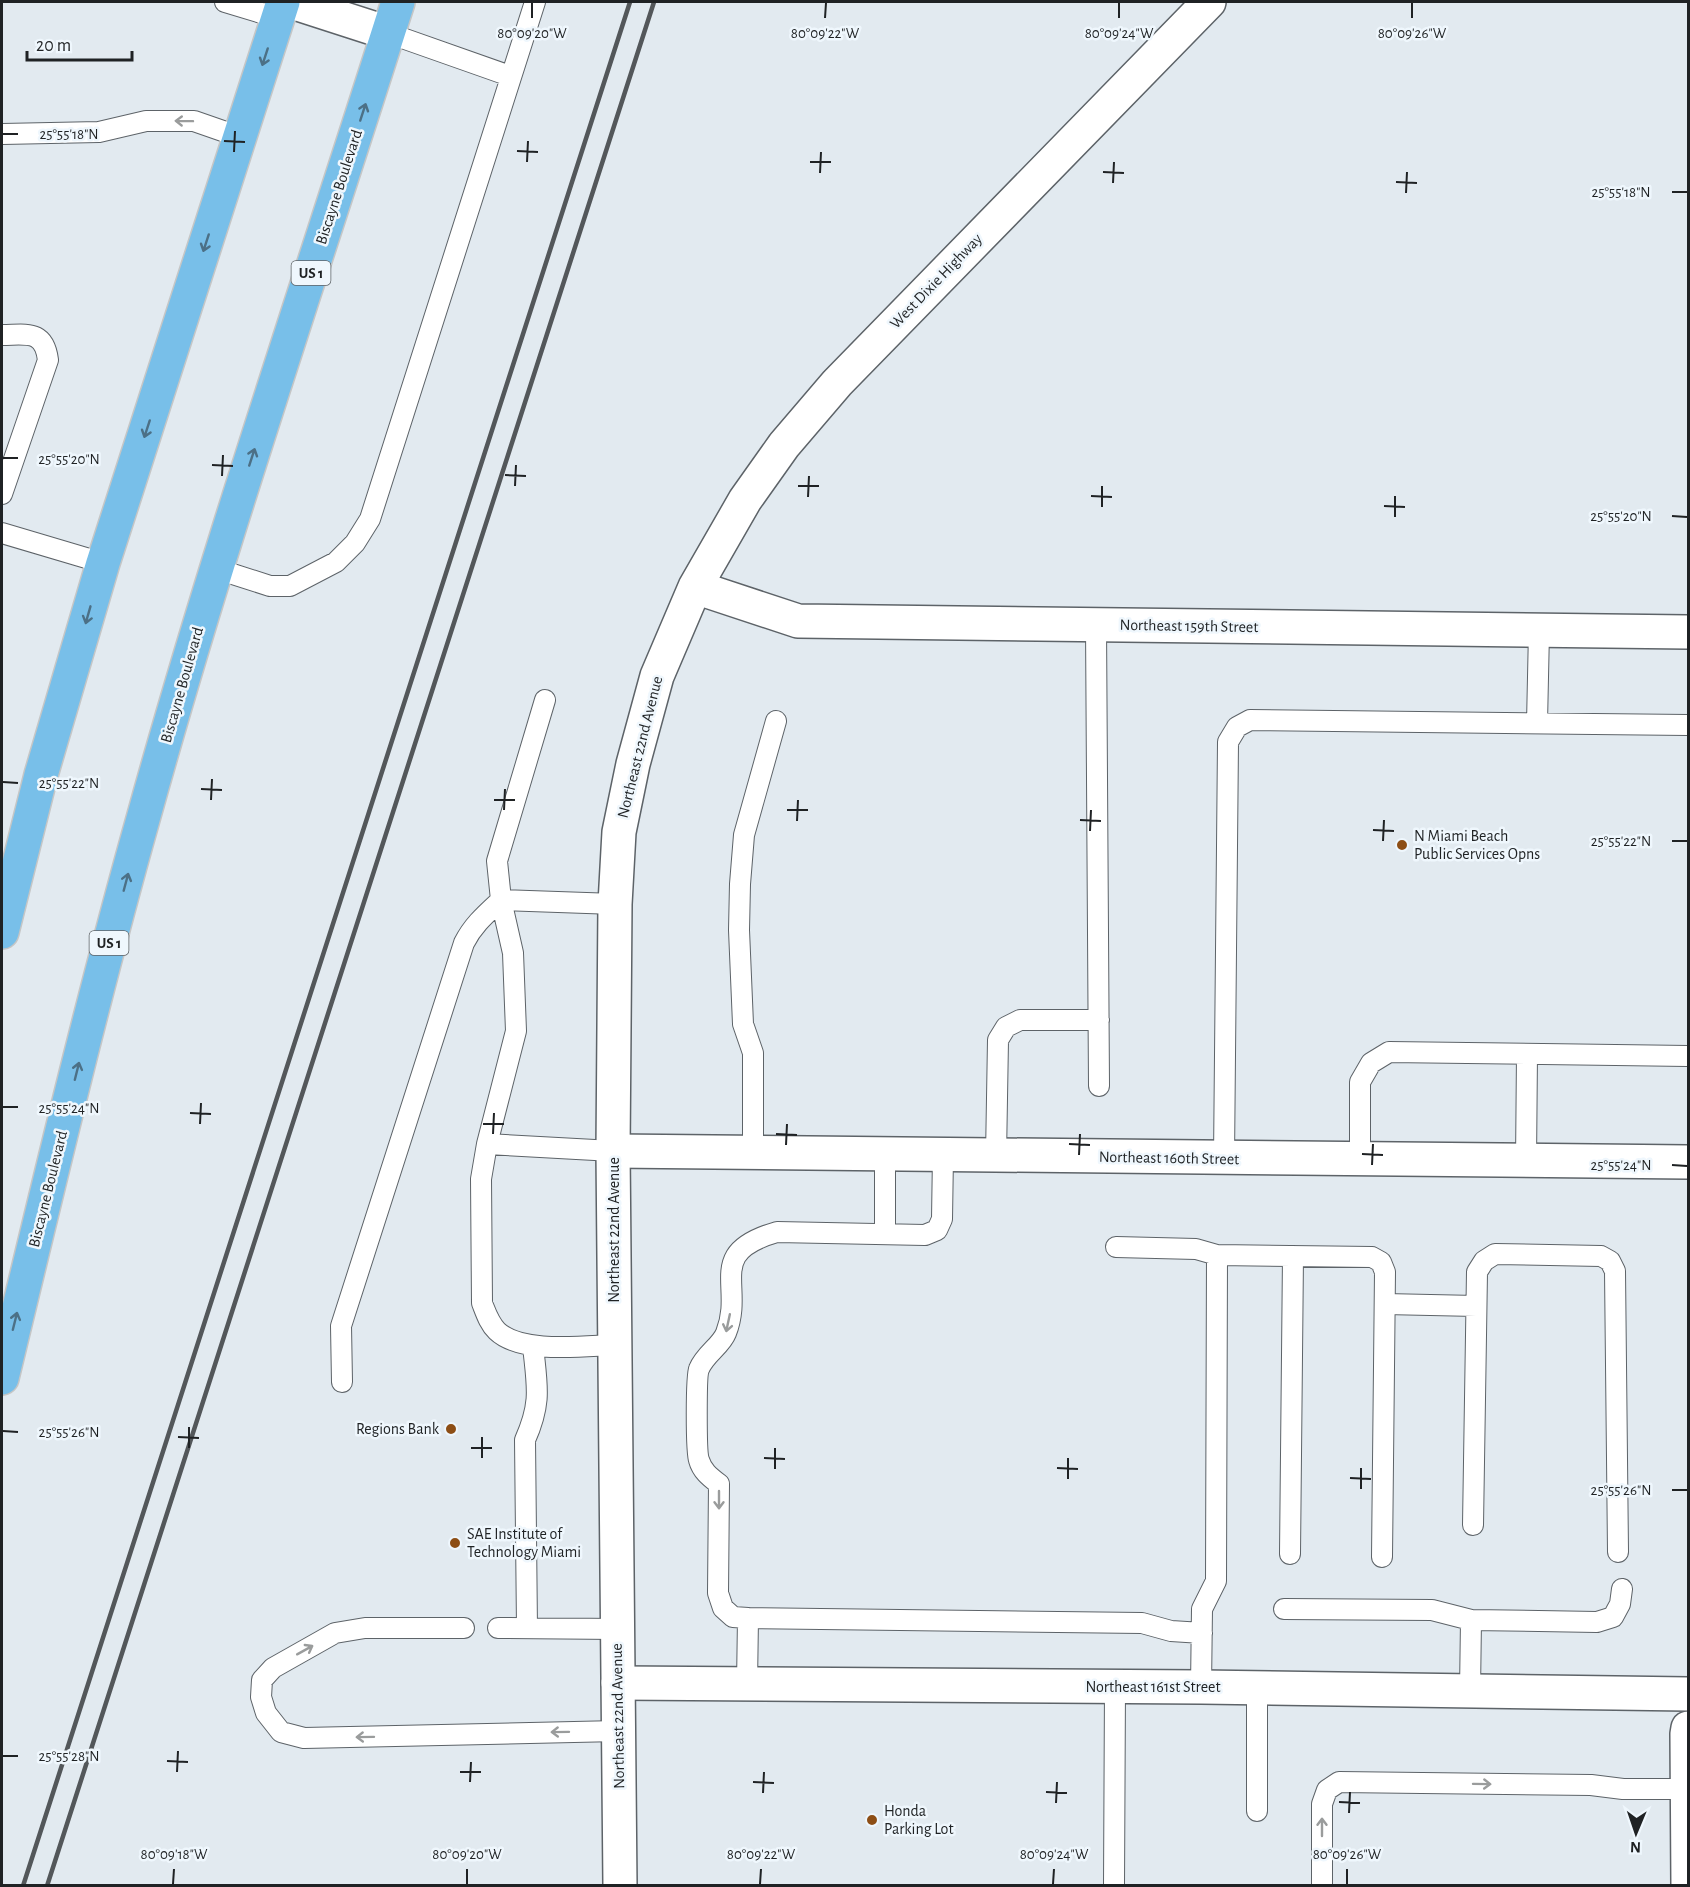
<svg xmlns="http://www.w3.org/2000/svg" width="1690" height="1887" font-family="'Alegreya Sans',sans-serif">
  <style>
    .lines { fill: none; stroke-linecap: round; stroke-linejoin: round }
    .lane-casing { stroke: #5d6368; stroke-width: 22 }
    .street-casing { stroke: #5d6368; stroke-width: 36 }
    .secondary-casing { stroke: #5d6368; stroke-width: 36 }
    .primary-casing { stroke: #c5c6c6; stroke-width: 36 }
    .lane { stroke: #fff; stroke-width: 20 }
    .street { stroke: #fff; stroke-width: 33 }
    .secondary { stroke: #fff; stroke-width: 33 }
    .primary { stroke: #78bfe9; stroke-width: 33 }
    .rail { stroke: #53575a; stroke-width: 4.5 }
    .oneway { stroke: #4c7086 }
    .oneway2 { stroke: #9a9c9c }
    .ticks { fill: none; stroke: #1f2224; stroke-width: 2 }
    .poi-dot { fill: #8d4e15; stroke: #eff7fd; stroke-width: 2 }
    .labels { text-anchor: middle; dominant-baseline: central; stroke-width: 5; stroke-linejoin: round; paint-order: stroke }
    .shield { fill: #eff7fd; stroke: #5d6265; stroke-width: 1.5 }
    .shield-label { font-size: 15px; font-weight: bold; fill: #1f2224 }
    .street-label { font-size: 16px; fill: #1f2224; stroke: #eff7fd }
    .poi-label { font-size: 16px; fill: #1f2224; stroke: #eff7fd; text-anchor: start }
    .ticks-label { font-size: 15px; text-anchor: middle; fill: #1f2224; stroke: #eff7fd; stroke-width: 5; stroke-linejoin: round; paint-order: stroke }
  </style>
  <rect width="100%" height="100%" fill="#e2eaf0"/>
  <g class="lines">
    <defs>
      <path id="lane" d="M225 2 278 18
        M388 33 510 76
        M2 134 99 132 146 121H194L240 137
        M2 335C26 335 44 329 48 360L2 494
        M2 533 103 563
        M217 569 270 586H290L336 562 355 543 370 519 535 2
        M1096 625 1099 1086
        M545 700 497 861 501 900 513 953 516 1031 487 1144 481 1179 482 1303C486 1313 489 1323 497 1331 521 1354 583 1346 615 1345
        M1537 723 1539 631
        M487 1144 613 1151
        M753 1153V1053L743 1024 739 930 740 884 744 835 776 721
        M996 1156 998 1040 1006 1027 1020 1020H1099
        M1224 1159 1228 742 1237 727 1250 720 1688 725
        M1360 1159V1082L1371 1063 1389 1052 1688 1056
        M1526 1162 1527 1054
        M885 1234V1153
        M1116 1247 1196 1249 1217 1255
        M1385 1304 1476 1306
        M342 1382 341 1326 464 943C473 925 486 914 501 900L615 904
        M1473 1525 1477 1272 1484 1261 1495 1254 1601 1256 1610 1261 1615 1271 1618 1552
        M1290 1554 1293 1256
        M1284 1609 1432 1610 1471 1620 1597 1622 1613 1617 1620 1604 1622 1589
        M748 1618 733 1617 723 1608 718 1593 719 1484C710 1477 702 1471 699 1460 696 1452 696 1376 699 1369 705 1354 721 1346 726 1333 745 1285 704 1253 777 1232L925 1235 937 1230 942 1219 943 1155
        M464 1628H365L335 1633 273 1668 262 1680 261 1697 266 1713 281 1732 304 1738 618 1731
        M498 1628 617 1629
        M527 1628 525 1440C542 1402 537 1386 533 1346
        M747 1684 748 1618 1142 1623 1171 1631 1202 1633
        M1201 1687 1202 1609 1216 1581 1217 1255 1372 1257 1381 1262 1385 1272 1382 1557
        M1470 1691 1471 1620
        M1257 1811V1688
        M1114 1886 1115 1687
        M1322 1886V1804L1327 1790 1339 1782 1591 1785 1623 1789H1687"/>
      <path id="street" d="M292 2 388 33
        M613 1151 1688 1162
        M618 1683 1201 1687 1688 1694
        M1688 1886 1687 1734 1688 1728"/>
      <path id="secondary" d="M695 587 798 621 1688 632
        M620 1886 613 1151 615 904 619 832 633 764 657 676 695 587 745 500 784 445 837 383 1209 2"/>
      <path id="primary" d="M2 932 41 775 103 563 283 2
        M2 1378C47 1192 91 1004 143 819 219 544 312 274 398 2"/>
    </defs>
    <!-- lane casing -->
    <use href="#lane" class="lane-casing"/>
    <!-- street casing -->
    <use href="#street" class="street-casing"/>
    <!-- secondary casing -->
    <use href="#secondary" class="secondary-casing"/>
    <!-- primary casing -->
    <use href="#primary" class="primary-casing"/>
    <!-- lane -->
    <use href="#lane" class="lane"/>
    <!-- street -->
    <use href="#street" class="street"/>
    <!-- secondary -->
    <use href="#secondary" class="secondary"/>
    <!-- primary -->
    <use href="#primary" class="primary"/>
    <!-- rail -->
    <path class="rail" d="M23 1886 630 2
      M47 1886 654 2"/>
  </g>
  <!-- one-way arrows -->
  <defs><path id="oneway-shaft" d="M-6 0H5M1.5-3L5.5 0L1.5 3" fill="none" stroke-width="1.6" stroke-linecap="round" stroke-linejoin="round" transform="scale(1.5)"/></defs>
  <g class="oneway">
    <use href="#oneway-shaft" transform="translate(265 57) rotate(108)"/>
    <use href="#oneway-shaft" transform="translate(363 112) rotate(-72)"/>
    <use href="#oneway-shaft" transform="translate(206 243) rotate(108)"/>
    <use href="#oneway-shaft" transform="translate(147 429) rotate(108)"/>
    <use href="#oneway-shaft" transform="translate(252 457) rotate(-72)"/>
    <use href="#oneway-shaft" transform="translate(88 615) rotate(106)"/>
    <use href="#oneway-shaft" transform="translate(126 882) rotate(-75)"/>
    <use href="#oneway-shaft" transform="translate(77 1071) rotate(-76)"/>
    <use href="#oneway-shaft" transform="translate(15 1321) rotate(-76)"/>
  </g>
  <g class="oneway2">
    <use href="#oneway-shaft" transform="translate(184 121) rotate(-179)"/>
    <use href="#oneway-shaft" transform="translate(728 1323) rotate(102)"/>
    <use href="#oneway-shaft" transform="translate(719 1500) rotate(90)"/>
    <use href="#oneway-shaft" transform="translate(305 1650) rotate(-29)"/>
    <use href="#oneway-shaft" transform="translate(560 1732) rotate(179)"/>
    <use href="#oneway-shaft" transform="translate(365 1737) rotate(179)"/>
    <use href="#oneway-shaft" transform="translate(1482 1784) rotate(1)"/>
    <use href="#oneway-shaft" transform="translate(1322 1827) rotate(-90)"/>
  </g>
  <!-- ticks -->
  <path class="ticks" d="M532 18V3M825 18 826 3M1119 18V3M1412 18V3M3 134H18M224 141 245 142M517 151 538 152M234 152 235 131M527 162 528 141M810 162H831M1103 172 1124 173M820 173 821 152M1396 182 1417 183M1113 183 1114 162M1672 192H1687M1406 193 1407 172M3 458H18M212 465 233 466M505 475 526 476M222 476 223 455M515 486 516 465M798 486H819M1091 496 1112 497M808 497 809 476M1384 506 1405 507M1102 507V486M1672 516 1687 517M1395 517V496M3 782 18 783M201 789 222 790M211 800 212 779M494 800H515M504 810 505 789M787 810H808M1080 820 1101 821M797 821 798 800M1373 830 1394 831M1090 831 1091 810M1383 841 1384 820M1672 841H1687M3 1107H18M190 1113 211 1114M200 1124 201 1103M483 1124H504M493 1134 494 1113M776 1134 797 1135M1069 1144 1090 1145M786 1145 787 1124M1362 1154 1383 1155M1079 1155 1080 1134M1372 1165 1373 1144M1672 1165 1687 1166M3 1431 18 1432M178 1437 199 1438M189 1448V1427M471 1448H492M482 1458V1437M764 1458 785 1459M1057 1468 1078 1469M775 1469V1448M1350 1478 1371 1479M1068 1479V1458M1361 1489V1468M1672 1490H1687M3 1756H18M167 1761 188 1762M177 1772 178 1751M460 1772H481M470 1782 471 1762M753 1782 774 1783M1046 1792 1067 1793M763 1793 764 1772M1339 1802 1360 1803M1056 1803 1057 1782M1349 1813 1350 1792M173 1884 174 1869M467 1884V1869M760 1884 761 1869M1053 1884 1054 1869M1347 1884V1869"/>
  <!-- markers -->
  <g class="poi-dot">
    <circle cx="1402" cy="845" r="6"/>
    <circle cx="451" cy="1429" r="6"/>
    <circle cx="455" cy="1543" r="6"/>
    <circle cx="872" cy="1820" r="6"/>
  </g>
  <g class="labels">
    <!-- shield labels -->
    <g class="shield">
      <rect x="291.5" y="261" width="39" height="24" rx="4.5"/>
      <rect x="89.5" y="931" width="39" height="24" rx="4.5"/>
    </g>
    <g class="shield-label">
      <text x="311" y="273">US 1</text>
      <text x="109" y="943">US 1</text>
    </g>
    <!-- street labels -->
    <g class="street-label">
      <text transform="translate(339 187) rotate(-72)">Biscayne Boulevard</text>
      <text transform="translate(936 281) rotate(-46)">West Dixie Highway</text>
      <text transform="translate(1189 626) rotate(1)">Northeast 159th Street</text>
      <text transform="translate(182 685) rotate(-74)">Biscayne Boulevard</text>
      <text transform="translate(640 747) rotate(-76)">Northeast 22nd Avenue</text>
      <text transform="translate(1169 1158) rotate(1)">Northeast 160th Street</text>
      <text transform="translate(48 1189) rotate(-76)">Biscayne Boulevard</text>
      <text transform="translate(614 1230) rotate(-90)">Northeast 22nd Avenue</text>
      <text x="1153" y="1687">Northeast 161st Street</text>
      <text transform="translate(618 1716) rotate(-91)">Northeast 22nd Avenue</text>
    </g>
    <!-- poi labels -->
    <g class="poi-label">
      <text x="1414" y="836">N Miami Beach<tspan x="1414" dy="18">Public Services Opns</tspan></text>
      <text x="439" y="1429" text-anchor="end">Regions Bank</text>
      <text x="467" y="1534">SAE Institute of<tspan x="467" dy="18">Technology Miami</tspan></text>
      <text x="884" y="1811">Honda<tspan x="884" dy="18">Parking Lot</tspan></text>
    </g>
  </g>
  <g class="ticks-label">
    <text x="532" y="38">80°09'20"W</text>
    <text x="825" y="38">80°09'22"W</text>
    <text x="1119" y="38">80°09'24"W</text>
    <text x="1412" y="38">80°09'26"W</text>
    <text x="69" y="139">25°55'18"N</text>
    <text x="1621" y="197">25°55'18"N</text>
    <text x="69" y="464">25°55'20"N</text>
    <text x="1621" y="521">25°55'20"N</text>
    <text x="69" y="788">25°55'22"N</text>
    <text x="1621" y="846">25°55'22"N</text>
    <text x="69" y="1113">25°55'24"N</text>
    <text x="1621" y="1170">25°55'24"N</text>
    <text x="69" y="1437">25°55'26"N</text>
    <text x="1621" y="1495">25°55'26"N</text>
    <text x="69" y="1761">25°55'28"N</text>
    <text x="174" y="1859">80°09'18"W</text>
    <text x="467" y="1859">80°09'20"W</text>
    <text x="761" y="1859">80°09'22"W</text>
    <text x="1054" y="1859">80°09'24"W</text>
    <text x="1347" y="1859">80°09'26"W</text>
  </g>
  <!-- border -->
  <rect width="1690" height="1887" fill="none" stroke="#1f2224" stroke-width="6"/>
  <!-- north arrow -->
  <g transform="translate(1636 1833) rotate(182)" stroke="#eff7fd" stroke-width="4.5" paint-order="stroke">
  <path d="M0-4.5L10 22L0 15L-10 22Z" fill="#1f2224"/>
  <text y="-9" font-size="16" font-weight="bold" text-anchor="middle" fill="#1f2224">N</text>
  </g>
  <!-- scale -->
  <path d="M27 51v9h105v-9" fill="none" stroke="#1f2224" stroke-width="3"/>
  <text x="36" y="51" font-size="18" fill="#1f2224" stroke="#eff7fd" stroke-width="4.5" paint-order="stroke">20 m</text>
</svg>
